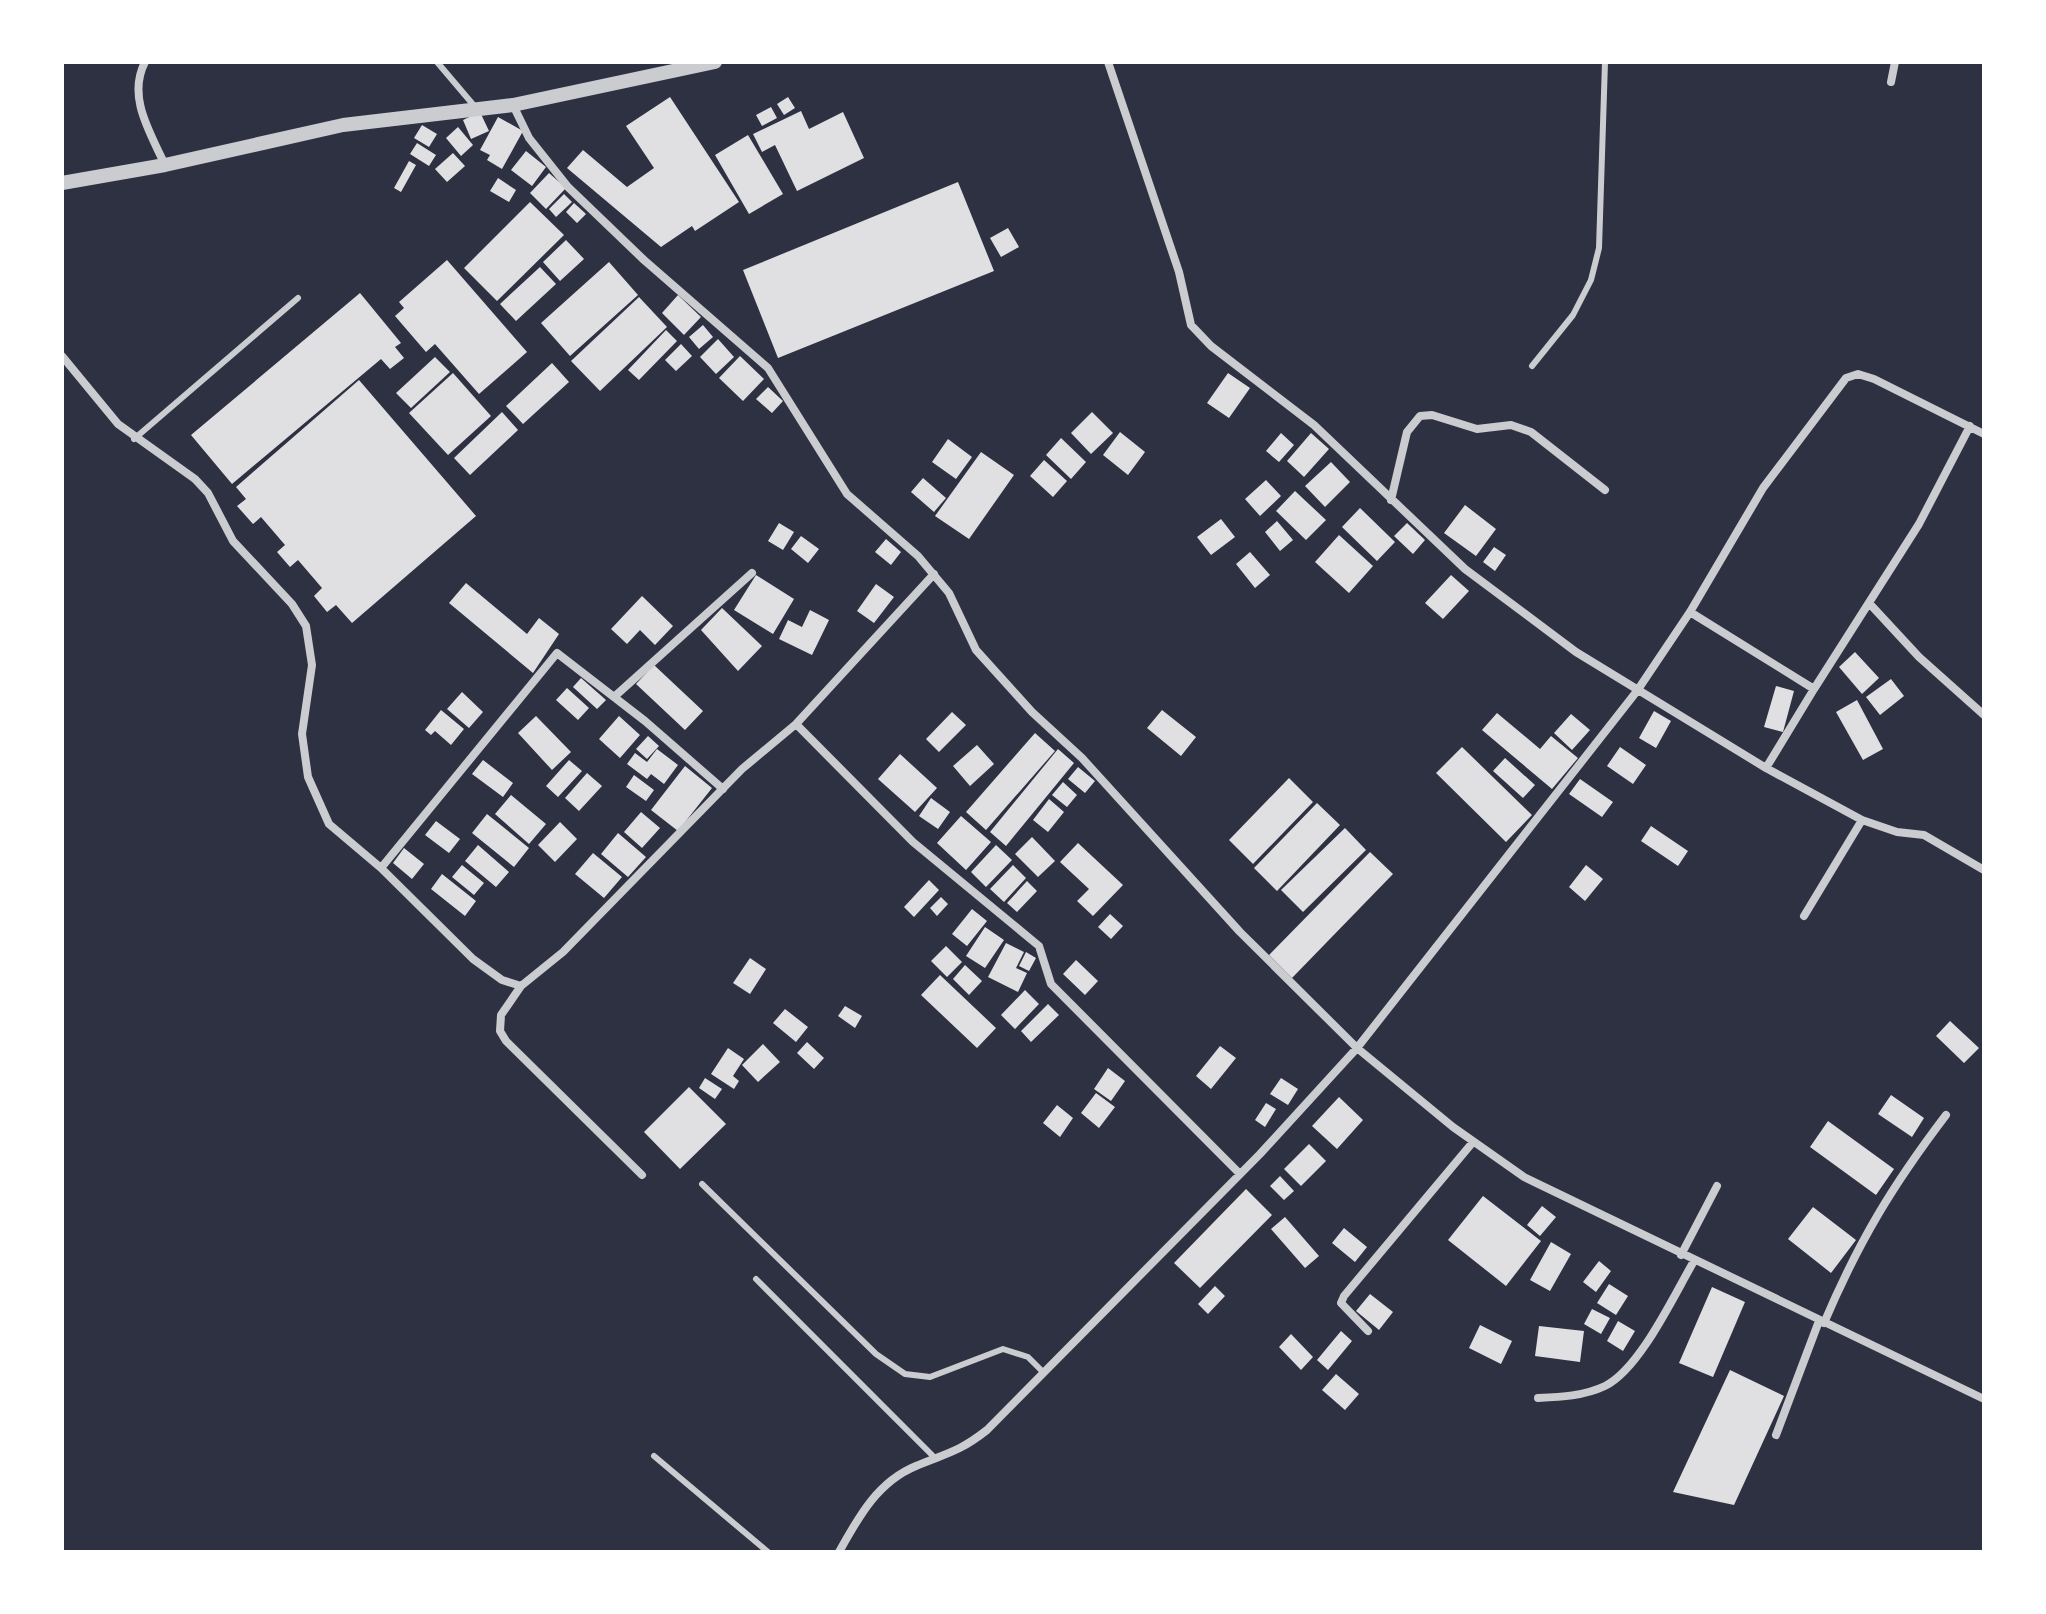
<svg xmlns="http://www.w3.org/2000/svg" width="2046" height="1614" font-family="Ubuntu,sans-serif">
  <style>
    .building { fill: #e0e0e3 }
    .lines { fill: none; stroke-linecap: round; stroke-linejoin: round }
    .service { stroke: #caccd0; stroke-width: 6 }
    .minor { stroke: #caccd0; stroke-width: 8 }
    .tertiary { stroke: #caccd0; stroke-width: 14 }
  </style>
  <rect width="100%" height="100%" fill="#2d3142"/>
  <!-- building -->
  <path class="building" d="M670 97 739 202 695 231 692 226 661 247 567 168 583 150 627 187 654 168 626 126Z
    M788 97 795 108 784 115 777 104Z
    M771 107 777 118 762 126 756 115Z
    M801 111 809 129 843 112 864 158 797 191 775 145 762 152 753 134Z
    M480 112 489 131 471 139 463 120Z
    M498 117 523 131 502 169 487 160 490 155 480 150Z
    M422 125 437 134 429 147 414 138Z
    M458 127 473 145 461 156 446 138Z
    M748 135 783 194 749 214 715 155Z
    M417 143 436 155 429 166 410 154Z
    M526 151 546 167 532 186 511 170Z
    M453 153 465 166 447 182 435 169Z
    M409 161 416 165 401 192 394 188Z
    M549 173 566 188 546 209 530 193Z
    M498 178 516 190 509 202 490 191Z
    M958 182 994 271 778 358 743 270Z
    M564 194 572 202 556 217 549 209Z
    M530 202 564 235 497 301 464 268Z
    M574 203 586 214 577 223 566 212Z
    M1008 228 1019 247 1001 257 990 238Z
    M566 240 584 259 560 281 543 262Z
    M447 260 527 352 479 394 435 344 426 352 395 316 404 308 399 302Z
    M609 262 638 295 570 356 541 323Z
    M540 267 556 284 516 321 500 304Z
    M360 293 401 343 395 347 404 358 390 369 381 359 232 484 191 435Z
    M678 295 701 317 684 335 662 313Z
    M639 297 667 327 600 391 571 361Z
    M703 325 713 337 699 349 689 337Z
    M666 330 677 341 639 380 628 370Z
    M718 339 734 357 716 374 700 357Z
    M681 344 692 356 676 371 665 360Z
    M740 356 764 379 743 401 719 378Z
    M435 357 450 372 411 408 396 393Z
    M552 363 569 382 523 424 506 406Z
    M453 373 491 416 448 455 409 413Z
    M1228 373 1250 388 1229 418 1207 403Z
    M359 380 476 516 352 623 336 605 327 612 314 596 322 588 298 560 290 567 277 552 285 545 261 517 253 524 237 506 246 499 236 487Z
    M768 387 783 401 772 413 756 399Z
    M502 412 518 430 470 475 454 458Z
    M1092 412 1113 433 1091 454 1071 433Z
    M1120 432 1145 452 1128 475 1103 455Z
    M1281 433 1294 445 1279 462 1266 451Z
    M1311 433 1329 449 1304 477 1287 461Z
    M1061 438 1086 462 1071 479 1046 455Z
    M948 439 972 457 956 479 932 462Z
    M981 452 1014 475 969 539 935 516Z
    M1044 460 1067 481 1053 497 1030 476Z
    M1331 462 1350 482 1325 507 1305 486Z
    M923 478 946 498 934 512 911 492Z
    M1266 480 1281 496 1260 516 1245 499Z
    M1295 491 1326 520 1306 540 1276 511Z
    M1465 505 1496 529 1476 556 1444 533Z
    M1360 508 1395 542 1377 561 1342 527Z
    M1221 519 1235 537 1211 555 1197 537Z
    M1277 521 1293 540 1280 551 1265 532Z
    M779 523 794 532 783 550 768 541Z
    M1407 523 1425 540 1413 554 1394 536Z
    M1339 535 1373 566 1349 593 1315 562Z
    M801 536 819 549 808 563 791 549Z
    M886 539 901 552 891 565 875 552Z
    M1494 547 1506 555 1495 571 1483 562Z
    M1250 552 1270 575 1255 588 1236 564Z
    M756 575 794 599 773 634 734 610Z
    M1451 575 1469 591 1443 619 1425 603Z
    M466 583 527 634 539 618 559 634 533 673 449 603Z
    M876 584 894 597 874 623 857 611Z
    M642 596 673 626 655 645 640 630 627 644 611 629Z
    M722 608 762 646 738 671 701 630Z
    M810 610 829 620 812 655 779 639 788 620 802 627Z
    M1855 652 1879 678 1862 694 1839 667Z
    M654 665 703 711 685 730 636 684Z
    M581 678 606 700 597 709 573 687Z
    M1891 679 1904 696 1880 715 1866 697Z
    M1776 686 1794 691 1783 732 1764 727Z
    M567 688 589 708 578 720 556 700Z
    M462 692 483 712 469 728 447 709Z
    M1857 700 1883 749 1863 760 1836 712Z
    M441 710 464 729 451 745 435 731 431 735 425 730Z
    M1162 710 1196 737 1181 756 1147 728Z
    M1654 711 1671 721 1656 748 1639 738Z
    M952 712 966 725 939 752 926 739Z
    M1497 713 1540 749 1551 736 1578 758 1552 789 1482 730Z
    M1571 714 1590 730 1572 750 1554 733Z
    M536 716 571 752 552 770 518 733Z
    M619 716 640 735 620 758 599 739Z
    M1035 733 1055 751 986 830 966 812Z
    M648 736 659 746 647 759 636 749Z
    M977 745 994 764 970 786 953 766Z
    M1462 747 1532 815 1506 842 1436 773Z
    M1620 747 1646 765 1633 784 1607 766Z
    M657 749 678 765 664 784 651 774 647 779 627 764 635 753 647 762Z
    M1058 749 1074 763 1006 846 990 832Z
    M900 754 937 788 915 812 878 779Z
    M1505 758 1535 785 1523 798 1493 771Z
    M483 760 513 783 503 797 472 774Z
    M569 760 582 771 558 797 546 786Z
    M685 766 712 788 678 831 651 810Z
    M1078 767 1095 781 1085 793 1068 779Z
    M587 773 602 786 579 811 565 798Z
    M634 775 654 790 646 801 626 787Z
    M1289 778 1313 802 1253 864 1229 840Z
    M1580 779 1613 802 1602 817 1569 794Z
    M1063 782 1077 795 1067 807 1052 795Z
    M511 795 546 824 529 844 495 814Z
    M931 798 950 812 938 829 919 816Z
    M1049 799 1064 812 1048 832 1033 820Z
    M1317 803 1340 825 1277 891 1254 868Z
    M641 812 660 828 642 848 624 832Z
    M487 814 529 848 514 867 472 833Z
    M961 816 991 842 966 870 937 843Z
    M436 821 460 839 449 853 425 835Z
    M560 822 577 839 555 862 538 845Z
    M1651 826 1688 851 1678 866 1641 841Z
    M1345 828 1366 850 1303 912 1281 890Z
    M618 833 646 857 628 877 601 854Z
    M1032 837 1055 861 1038 877 1015 854Z
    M1078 843 1123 885 1093 916 1077 901 1089 889 1060 862Z
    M478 845 509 872 496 887 465 861Z
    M996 845 1012 860 986 887 971 872Z
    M404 848 424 864 412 879 393 863Z
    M1370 852 1393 874 1292 978 1269 955Z
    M593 853 622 877 604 898 575 874Z
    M462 865 484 883 474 895 452 877Z
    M1013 865 1026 878 1004 902 990 889Z
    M1586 865 1603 879 1585 901 1569 887Z
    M442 874 476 901 465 916 431 889Z
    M929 880 939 890 914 917 904 907Z
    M1027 881 1037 891 1017 912 1007 903Z
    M941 897 948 904 937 916 930 908Z
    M972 909 987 921 967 946 952 934Z
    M1110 914 1123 926 1111 939 1098 927Z
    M985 927 1004 940 985 968 966 956Z
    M1006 943 1024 952 1016 968 1027 973 1018 992 988 977Z
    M946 946 962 962 947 977 931 961Z
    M1026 952 1036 958 1029 971 1019 966Z
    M750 958 766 969 750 994 733 983Z
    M1076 960 1098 981 1085 995 1063 974Z
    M965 965 982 981 969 995 953 979Z
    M940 975 996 1028 977 1048 921 995Z
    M1025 990 1039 1004 1015 1029 1001 1015Z
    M1048 1004 1059 1015 1031 1042 1021 1031Z
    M845 1006 862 1016 855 1028 838 1016Z
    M785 1009 808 1027 796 1042 773 1023Z
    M1950 1021 1979 1048 1964 1063 1936 1036Z
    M807 1042 824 1058 814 1069 797 1053Z
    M763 1044 780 1062 758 1082 742 1065Z
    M1220 1046 1236 1058 1211 1089 1196 1076Z
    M728 1048 744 1059 733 1076 739 1081 734 1089 711 1074Z
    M1108 1068 1125 1081 1111 1101 1094 1089Z
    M705 1078 722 1089 715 1099 699 1088Z
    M1281 1078 1298 1089 1288 1105 1270 1094Z
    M689 1087 726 1124 680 1169 644 1132Z
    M1096 1093 1115 1107 1099 1128 1081 1113Z
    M1891 1095 1924 1118 1912 1137 1878 1114Z
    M1339 1097 1363 1120 1337 1149 1312 1126Z
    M1266 1103 1276 1109 1265 1127 1255 1120Z
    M1057 1105 1073 1118 1060 1137 1043 1123Z
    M1828 1121 1894 1169 1876 1195 1810 1147Z
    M1309 1144 1326 1161 1301 1186 1284 1169Z
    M1280 1176 1294 1191 1284 1200 1270 1186Z
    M1246 1189 1272 1215 1200 1288 1174 1263Z
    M1483 1196 1541 1241 1506 1286 1448 1240Z
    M1542 1206 1556 1217 1540 1236 1527 1225Z
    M1813 1207 1856 1240 1831 1273 1788 1239Z
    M1285 1217 1319 1256 1305 1268 1271 1229Z
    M1344 1228 1367 1247 1355 1262 1332 1243Z
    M1551 1242 1571 1254 1550 1291 1530 1280Z
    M1599 1261 1611 1271 1596 1292 1583 1282Z
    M1609 1284 1628 1296 1616 1315 1597 1303Z
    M1215 1286 1225 1296 1208 1314 1198 1304Z
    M1712 1287 1745 1302 1713 1377 1679 1363Z
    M1370 1294 1393 1312 1379 1330 1356 1311Z
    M1592 1309 1610 1318 1601 1334 1584 1324Z
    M1618 1321 1635 1331 1623 1351 1607 1341Z
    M1480 1325 1512 1341 1501 1364 1469 1348Z
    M1539 1326 1584 1331 1580 1362 1535 1356Z
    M1341 1331 1352 1341 1328 1370 1317 1360Z
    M1291 1334 1313 1357 1301 1370 1279 1347Z
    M1730 1370 1784 1396 1734 1505 1673 1492Z
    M1336 1374 1359 1394 1345 1410 1322 1390Z"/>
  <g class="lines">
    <!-- service -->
    <path class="service" d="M437 62 476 108
      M1532 366 1573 315 1591 280 1599 248 1605 62
      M134 439 298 298
      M702 1184 876 1354 905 1374 930 1377 1003 1349 1028 1357 1043 1372
      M756 1279 936 1459
      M654 1456 768 1552"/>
    <!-- minor -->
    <path class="minor" d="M145 62C127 97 150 132 165 165
      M1108 62 1179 272 1191 325 1211 346 1314 425 1465 569 1576 652 1766 768 1862 820 1897 832 1924 835 1984 870
      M1891 82 1895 62
      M513 105 529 138 568 187 644 260 768 368 847 494 918 556 949 593 976 650 1032 712 1082 758 1240 932 1357 1048 1453 1127 1524 1177 1984 1399
      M62 356 118 424 195 479 208 493 233 541 292 604 306 626 312 665 302 734 308 777 329 824 381 868 473 959 502 980 521 986
      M1391 500 1407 432 1420 416 1432 415 1477 429 1511 425 1531 432 1605 490
      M1869 603 1919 657 1984 715
      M1690 612 1814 689 1919 524 1970 426
      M614 697 752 573
      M796 724 913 842 1039 946 1051 984 1240 1174
      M1766 768 1814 689
      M381 868 557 653 645 721 723 789
      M1804 916 1862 820
      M642 1175 506 1041 500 1031 501 1015 521 986 563 952 742 769 796 724 934 574
      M1681 1255 1717 1186
      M1824 1323C1859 1241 1892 1186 1946 1115
      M1368 1331 1341 1303 1344 1296 1473 1142
      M1538 1398C1561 1397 1584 1396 1605 1386 1640 1369 1674 1295 1694 1261
      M1776 1435 1819 1321
      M839 1552C858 1518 877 1482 916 1466 947 1453 959 1452 987 1430L1260 1154 1357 1048 1637 691 1690 612 1763 488 1846 378 1858 374 1874 379 1984 434"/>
    <!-- tertiary -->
    <path class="tertiary" d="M62 183 165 165 343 125 513 105 715 62"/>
  </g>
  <!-- border -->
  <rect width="2046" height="1614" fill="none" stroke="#ffffff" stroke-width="128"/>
</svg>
